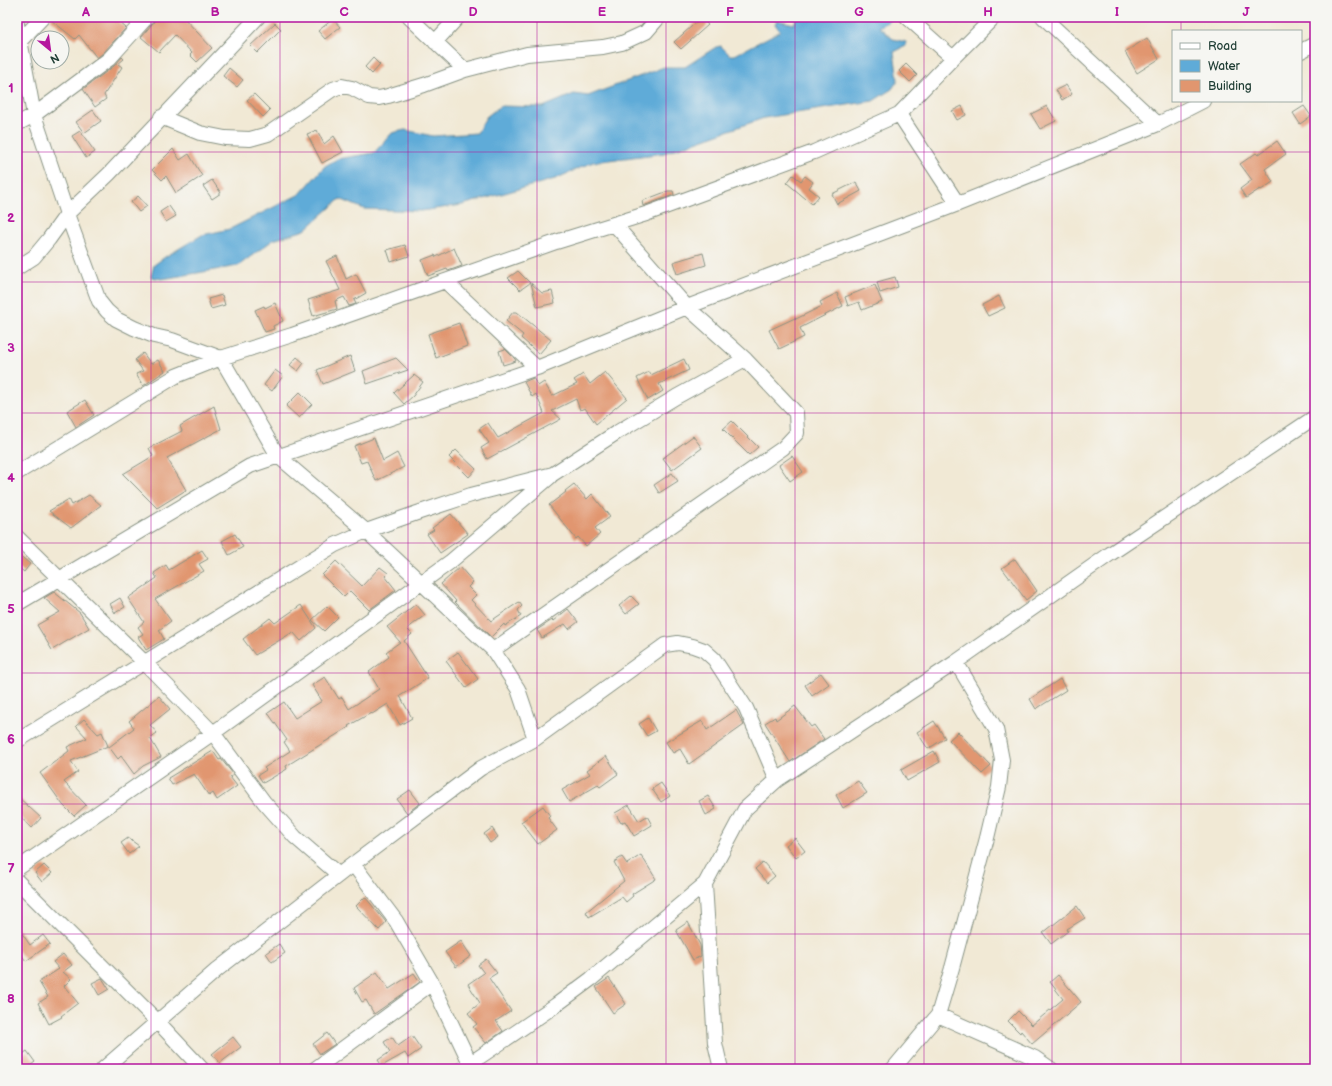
<svg xmlns="http://www.w3.org/2000/svg" width="1332" height="1086" font-family="'Balsamiq Sans',sans-serif">
  <style>
    .water { fill: #5fabd8; stroke: #3f7486 }
    .building { fill: #e1966f }
    .lines { fill: none; stroke-linecap: round; stroke-linejoin: round }
    .minor-casing { stroke: #889384; stroke-width: 16 }
    .minor { stroke: #fff; stroke-width: 14 }
    .grid { fill: none; stroke: #b5179e; stroke-width: 1; stroke-opacity: 0.55 }
    .neatline { fill: none; stroke: #b5179e; stroke-width: 1.5 }
    .grid-label { font-size: 13px; text-anchor: middle; font-weight: bold; fill: #b5179e }
  </style>
  <rect width="100%" height="100%" fill="#f6f6f2"/>
  <filter id="ink" filterUnits="userSpaceOnUse"><feTurbulence type="fractalNoise" baseFrequency=".025" numOctaves="2"/><feDisplacementMap in="SourceGraphic" scale="8" xChannelSelector="R" yChannelSelector="G"/><feConvolveMatrix kernelMatrix="1 2 1 2 8 2 1 2 1" color-interpolation-filters="sRGB"/></filter>
  <filter id="wash" filterUnits="userSpaceOnUse"><feTurbulence type="fractalNoise" baseFrequency=".012" numOctaves="4" result="noise"/><feDisplacementMap in="SourceGraphic" scale="16" xChannelSelector="R" yChannelSelector="G"/><feGaussianBlur stdDeviation="0.9" result="paint"/><feColorMatrix in="noise" values="0 0 0 0 0 0 0 0 0 0 0 0 0 0 0 0 0 1.4 0 .05"/><feComposite in="paint" operator="in"/></filter>
  <g filter="url(#wash)">
    <rect width="100%" height="100%" fill="#f1e9d5"/>
    <!-- water -->
    <path class="water" d="M797 17H889L890 21 879 27 893 39 906 42V46L894 52 898 80 892 89 873 101 764 118 664 153 593 162 555 179 462 205 421 211 364 209 340 199 305 230 273 240 238 266 162 279 151 277 154 265 165 257 202 235 230 229 300 194 325 166 337 159 374 153 392 133 405 130 433 136 477 133 486 117 500 106 543 107 574 94 588 96 664 67H685L716 47 721 46 730 55H735L780 31 775 24 777 20 794 24Z"/>
    <g id="blocks">
      <!-- building -->
      <path class="building" d="M51 17H124L119 22 126 28 103 53 97 58 79 35 75 39 51 20Z
        M155 17H183L212 48 197 62 190 55 192 53 175 35 159 52 141 37 153 23Z
        M701 18 708 25 681 49 674 42Z
        M333 19 340 27 325 39 318 31Z
        M275 23 281 29 257 53 250 46Z
        M1147 38 1159 59 1137 73 1125 52Z
        M122 57 124 59 118 64 122 67 104 95 106 99 95 107 83 89 114 66Z
        M373 58 380 65 372 74 365 67Z
        M906 64 917 75 910 82 899 71Z
        M229 68 243 80 237 87 223 76Z
        M1066 85 1072 94 1062 100 1056 90Z
        M254 94 270 110 263 117 247 100Z
        M962 106 966 115 957 120 952 111Z
        M1047 106 1056 121 1040 129 1031 114Z
        M1304 106 1311 116 1300 124 1293 113Z
        M93 110 101 121 84 133 76 122Z
        M317 130 324 144 334 136 343 152 322 163 307 134Z
        M80 131 95 152 86 158 72 136Z
        M1277 141 1286 154 1265 169 1273 182 1261 190 1260 189 1246 198 1240 189 1252 180 1240 164 1256 153 1258 155Z
        M173 149 180 160 189 154 202 176 176 193 166 176 162 180 152 170Z
        M793 175 801 181 805 176 813 182 809 188 819 196 812 204 787 183Z
        M212 180 221 193 212 199 203 186Z
        M856 182 861 191 837 204 832 194Z
        M668 191H673L674 195 643 206 642 201Z
        M138 196 147 206 139 212 131 202Z
        M169 206 176 216 166 222 160 212Z
        M405 245 409 256 391 262 387 250Z
        M454 248 462 266 448 271 447 269 428 276 422 260 435 255 436 257Z
        M703 253 706 265 677 274 673 262Z
        M337 256 346 279 356 274 366 293 354 300 356 304 349 306 344 297 335 301 337 309 313 316 308 300 340 290 326 261Z
        M518 271 530 283 520 290 508 278Z
        M895 277 898 287 880 293 877 282Z
        M531 283 542 293 552 291 555 303 537 307Z
        M875 285 882 302 862 310 859 302 848 306 845 297Z
        M837 293 843 306 800 328 804 337 779 349 769 330 795 318 796 319 822 306 820 302Z
        M222 295 225 305 211 309 208 299Z
        M999 296 1005 308 988 316 982 305Z
        M275 303 283 321 273 326 274 329 265 332 255 310 264 306 265 308Z
        M513 312H517L551 340 539 354 521 338 523 335 506 321Z
        M459 323 467 346 436 358 428 334Z
        M505 349 515 359 516 361 503 365 499 351Z
        M143 353 151 364 158 360 165 371 143 386 136 374 143 371 135 360Z
        M350 356 355 371 323 384 317 370Z
        M297 357 304 363 298 371 290 365Z
        M396 358 408 370 367 384 363 371Z
        M684 359 689 370 659 384 663 391 648 400 637 378 649 372 651 375Z
        M275 370 283 376 272 391 264 385Z
        M605 372 627 398 596 424 585 408 580 410 576 399 552 411 561 419 487 459 481 448 489 443 479 429 488 423 498 438 544 413 536 394 532 397 524 382 533 378 538 386 544 382 552 396 577 384 574 380 583 374 590 384Z
        M414 375 423 382 413 396 404 404 394 393Z
        M300 392 312 404 299 418 286 406Z
        M85 400 94 415 76 427 67 411Z
        M214 406 221 429 167 458 186 490 157 508 123 474 153 456 149 448 182 431 180 426Z
        M732 421 758 447 749 455 723 429Z
        M693 436 702 448 672 470 663 458Z
        M374 438 383 461 397 453 404 467 376 481 367 461 361 463 354 446Z
        M456 450 476 469 469 477 449 457Z
        M792 456 803 472 790 481 779 465Z
        M672 473 678 481 659 493 654 485Z
        M574 484 587 499 592 494 610 517 595 528 600 534 586 546 578 537 576 539 549 505 566 492 565 491Z
        M89 495 101 505 71 528 49 511 69 499 72 505Z
        M451 514 468 534 440 553 427 534 434 530 432 528Z
        M235 534 243 547 229 555 222 541Z
        M202 550 208 559 199 564 204 571 155 599 171 621 159 630 164 639 146 650 138 637 143 634 138 627 144 622 128 598 157 578 154 573 166 565 169 570Z
        M17 553 30 564 24 572 17 566Z
        M1015 559 1037 591 1026 600 1002 568Z
        M336 561 362 586 380 567 388 573 385 576 396 590 369 610 350 591 344 597 322 575Z
        M460 567 473 582 468 587 476 595 471 600 491 621 519 602 522 606 518 610 521 616 505 626 504 624 491 637 455 602 456 601 441 584Z
        M54 592 80 613 89 628 52 650 37 625 60 612 44 598Z
        M631 596 639 604 626 614 619 606Z
        M120 598 125 607 115 613 110 604Z
        M416 604 425 615 407 629 412 634 404 641 428 678 400 696 412 718 400 725 388 704 372 714 371 713 348 726 349 727 286 766 287 769 263 783 258 775 266 770 264 768 290 751 284 742 287 740 268 713 284 702 295 718 322 701 312 685 325 677 339 699 342 697 349 709 379 689 369 672 389 657 386 652 400 642 387 627Z
        M301 605 316 628 301 641 293 632 255 655 243 639 270 618 275 623Z
        M327 606 338 617 324 631 312 620Z
        M568 609 578 622 569 629 565 624 542 638 537 630 552 620 553 621Z
        M458 652 478 679 466 688 446 661Z
        M821 673 829 684 812 696 805 685Z
        M1060 679 1066 690 1036 709 1030 699Z
        M159 696 170 709 150 725 157 733 150 738 161 757 143 766 134 774 121 756 118 759 109 747 134 728 129 721Z
        M795 706 811 727 814 725 824 739 790 762 765 723 775 717 776 720Z
        M736 710 744 725 689 764 680 749 673 753 666 742 702 721 707 730Z
        M648 718 656 731 647 736 639 724Z
        M84 719 98 734 102 732 108 746 71 761 78 772 64 782 86 805 74 816 63 805 40 773 69 751 67 747 87 738 76 726Z
        M934 721 945 738 928 749 917 732Z
        M958 732 991 766 982 774 949 740Z
        M213 751 219 760 221 759 234 775 230 777 237 786 217 800 213 793 209 796 194 774 172 785 168 778Z
        M934 751 940 762 907 781 901 770Z
        M606 756 618 774 600 787 598 785 569 802 562 790 590 774 587 770Z
        M858 781 867 793 843 808 836 795Z
        M661 783 670 796 661 802 652 789Z
        M410 790 420 803 407 813 397 799Z
        M17 796 41 818 32 828 17 814Z
        M708 796 716 809 706 815 699 801Z
        M629 805 639 821 647 816 652 825 634 836 625 821 621 823 615 813Z
        M543 806 550 816 548 818 557 830 538 844 521 822Z
        M492 828 498 837 490 843 484 834Z
        M128 838 139 846 129 854 121 843Z
        M795 838 805 851 796 858 786 845Z
        M641 855 656 879 632 894 633 896 626 902 622 897 589 917 586 912 624 881 614 862 622 857 627 864Z
        M763 862 775 876 767 883 755 869Z
        M44 865 52 873 42 882 35 873Z
        M365 897 386 922 379 930 356 906Z
        M1077 906 1085 918 1067 929 1068 931 1051 944 1043 933Z
        M688 922 700 945 701 956 693 960 676 930Z
        M17 926 30 945 43 935 50 944 26 961 17 949Z
        M461 941 471 956 456 967 445 952Z
        M279 944 285 953 272 962 266 953Z
        M63 954 72 965 63 972 71 979 64 986 78 1003 61 1016 62 1017 49 1024 38 1003 48 997 39 982 59 969 53 962Z
        M486 959 497 973 489 978 511 1011 496 1021 503 1031 486 1043 473 1027 477 1024 468 1013 480 1003 468 984 484 973 478 965Z
        M377 972 389 989 414 973 420 982 374 1014 366 1000 362 1002 354 988Z
        M1058 975 1081 1002 1032 1044 1021 1031 1020 1033 1008 1021 1018 1011 1032 1025 1063 999 1050 982Z
        M102 978 109 989 99 995 92 983Z
        M609 978 626 1004 613 1013 596 987Z
        M327 1033 335 1044 320 1054 313 1044Z
        M412 1036 421 1049 408 1058 405 1053 382 1066 378 1060 390 1052 384 1042 392 1037 398 1046Z
        M233 1037 241 1047 220 1063 212 1054Z
        M27 1051 35 1062 26 1069H17V1058Z"/>
    </g>
  </g>
  <g filter="url(#ink)">
    <use href="#blocks" fill-opacity="0" stroke="#889384" stroke-width="1"/>
    <g class="lines">
      <defs>
        <path id="minor" d="M409 17 465 70
          M907 17 953 58
          M1043 17 1158 124 1203 101
          M17 24 34 115 67 214 99 301 107 311 116 319 134 328 154 336 172 340 221 358 278 456 366 531 493 650 518 689 535 739
          M20 41 43 17
          M435 42 458 17
          M1301 51 1315 44
          M899 114 958 204
          M161 117 200 133 225 138 250 139 268 134 333 89 342 86 352 88 369 97 379 98 388 96 424 85 465 70 527 54 603 47 622 43 646 32 659 17
          M17 124 34 115 109 59 147 17
          M17 268 34 257 49 239 67 214 109 174 258 17
          M445 281 537 368
          M17 473 176 376 221 358 292 335 556 242 646 214 814 152 899 114 953 58 994 17
          M17 537 145 663 213 733 264 802 295 837 339 875
          M17 604 250 466 537 368 687 307 958 204 1158 124
          M493 650 783 448 797 433 796 413 745 359
          M17 741 335 545 366 531 417 513 471 495 553 474 616 433 676 397 745 359 687 307 614 224
          M17 869 213 733 450 562 550 477
          M17 881 158 1022 202 1069
          M705 884 715 1043 721 1069
          M432 983 470 1063 474 1069
          M938 1015 1035 1058 1051 1069
          M103 1069 218 969 353 864 481 768 535 739 665 645 678 643 693 646 704 650 714 659 746 708 777 780
          M315 1069 432 983 396 921 353 864
          M462 1069 556 1005 591 979 705 884 745 809 777 780 956 662 1110 554 1315 417
          M893 1069 938 1015 952 968 987 838 999 787 1002 760 996 729 956 662"/>
      </defs>
      <!-- minor casing -->
      <use href="#minor" class="minor-casing"/>
      <!-- minor -->
      <use href="#minor" class="minor"/>
    </g>
  </g>
  <!-- grid -->
  <path class="grid" d="M151 17V1069M280 17V1069M408 17V1069M537 17V1069M666 17V1069M795 17V1069M924 17V1069M1052 17V1069M1181 17V31M1181 101V1069M17 152H1315M17 282H1315M17 413H1315M17 543H1315M17 673H1315M17 804H1315M17 934H1315"/>
  <!-- margin -->
  <rect width="1332" height="1086" fill="none" stroke="#f6f6f2" stroke-width="44"/>
  <!-- legend -->
  <rect x="1172" y="30" width="130" height="72" fill="#f6f6f2" stroke="#a0aca6"/>
  <rect x="1180" y="43" width="20" height="6" fill="#ffffff" stroke="#a0aca6"/>
  <text x="1208" y="50" font-size="12" fill="#1f3d34">Road</text>
  <rect x="1180" y="60" width="20" height="12" fill="#5fabd8" stroke="#a0aca6"/>
  <text x="1208" y="70" font-size="12" fill="#1f3d34">Water</text>
  <rect x="1180" y="80" width="20" height="12" fill="#e1966f" stroke="#a0aca6"/>
  <text x="1208" y="90" font-size="12" fill="#1f3d34">Building</text>
  <!-- north arrow -->
  <g transform="translate(50 50) rotate(151)"><circle r="19" fill="#f6f6f2" stroke="#a0aca6"/>
  <path d="M0-3L7 15L0 10L-7 15Z" fill="#b5179e"/>
  <text y="-6" font-size="11" font-weight="bold" text-anchor="middle" fill="#1f3d34">N</text>
  </g>
  <rect x="22" y="22" width="1288" height="1042" class="neatline"/>
  <g class="grid-label">
    <text x="86" y="16">A</text>
    <text x="215" y="16">B</text>
    <text x="344" y="16">C</text>
    <text x="473" y="16">D</text>
    <text x="602" y="16">E</text>
    <text x="730" y="16">F</text>
    <text x="859" y="16">G</text>
    <text x="988" y="16">H</text>
    <text x="1117" y="16">I</text>
    <text x="1246" y="16">J</text>
    <text x="11" y="92">1</text>
    <text x="11" y="222">2</text>
    <text x="11" y="352">3</text>
    <text x="11" y="482">4</text>
    <text x="11" y="613">5</text>
    <text x="11" y="743">6</text>
    <text x="11" y="873">7</text>
    <text x="11" y="1003">8</text>
  </g>
</svg>
